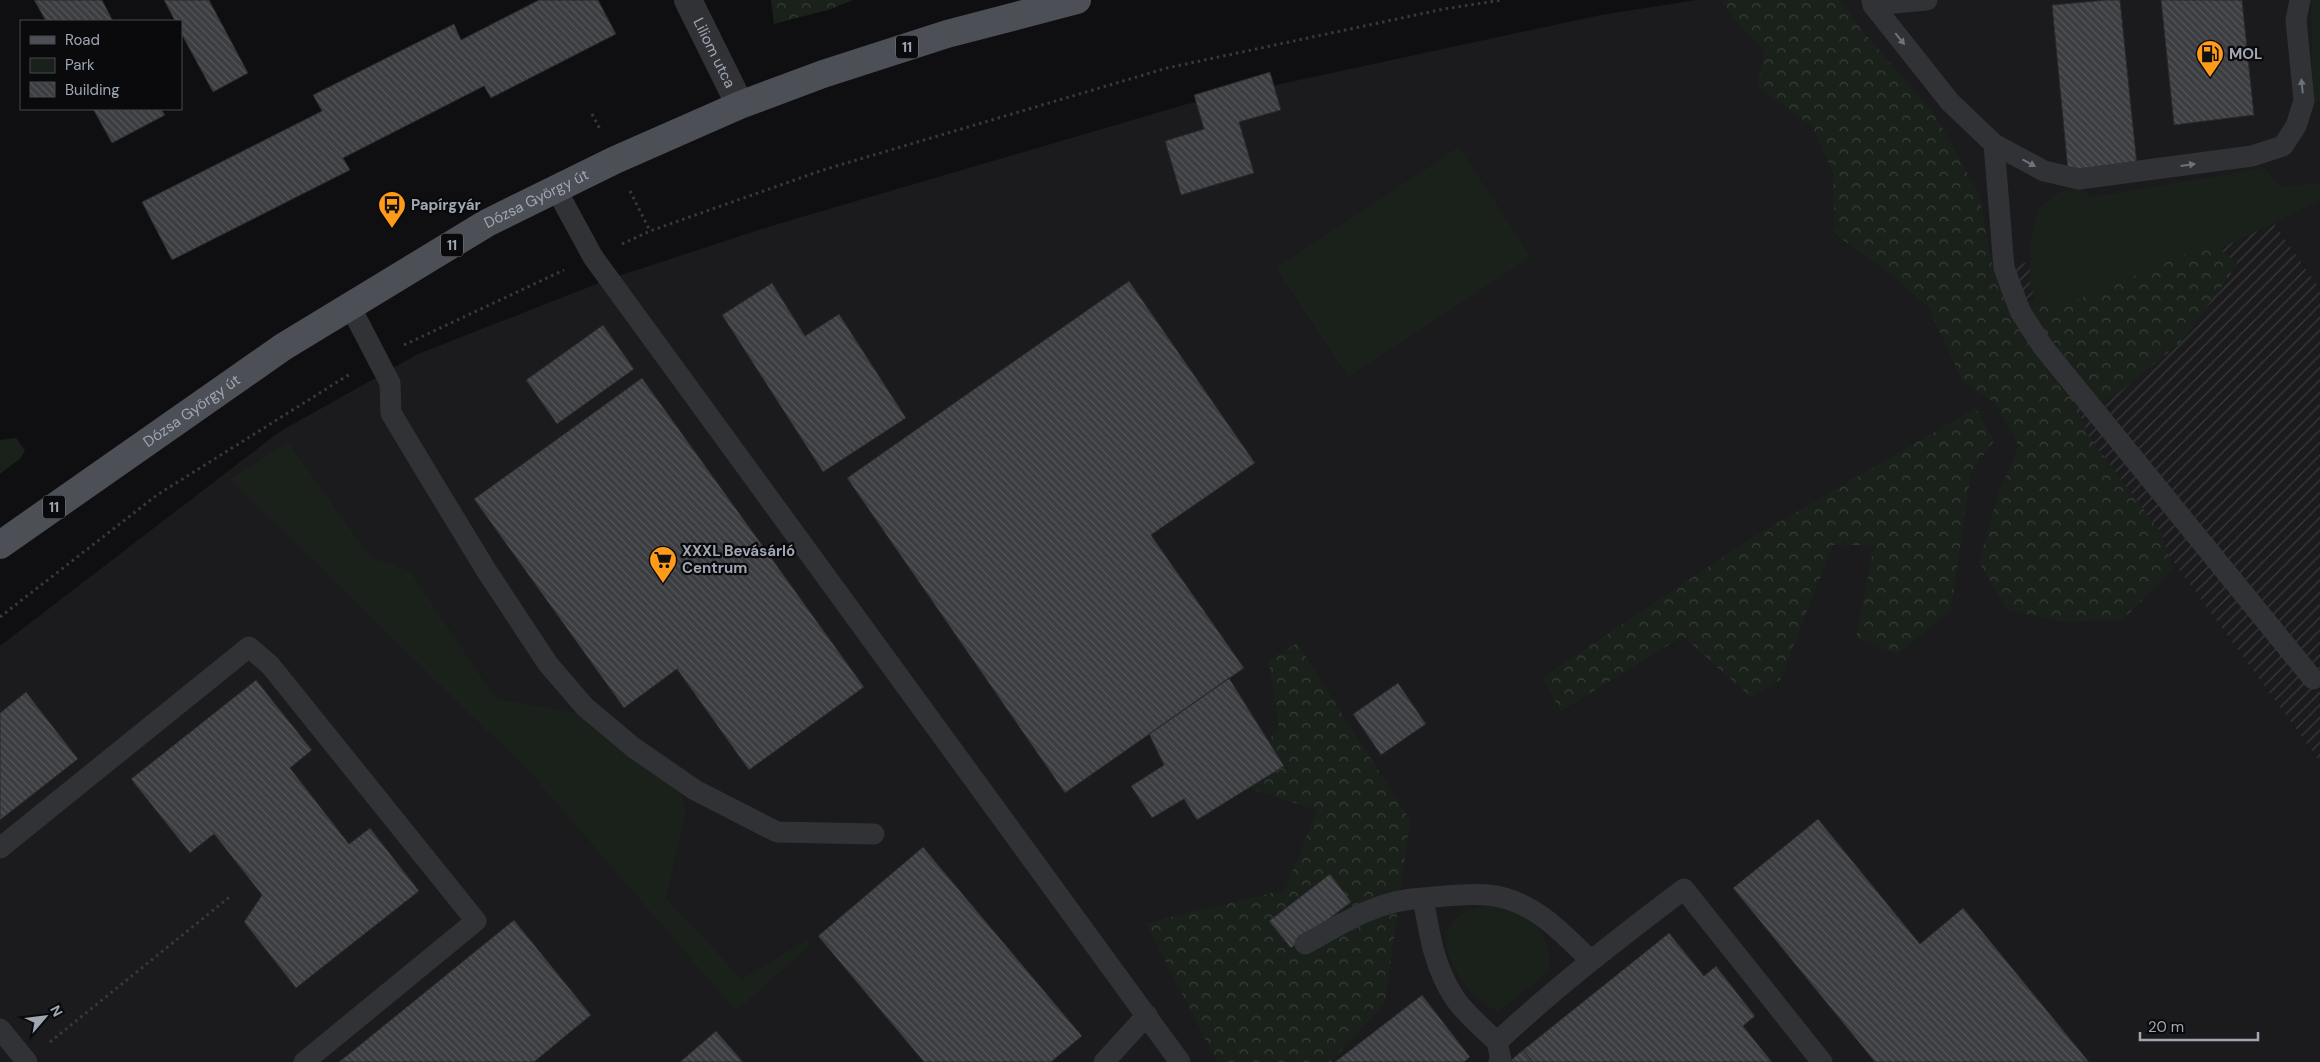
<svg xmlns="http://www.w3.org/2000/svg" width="2320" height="1062" font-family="'DM Sans',sans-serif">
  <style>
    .built { fill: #1b1b1e }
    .industrial { fill: url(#industrial-furrows) }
    .green { fill: #19211a }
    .forest { fill: url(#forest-crowns) }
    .building { fill: url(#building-back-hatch); stroke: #29292d }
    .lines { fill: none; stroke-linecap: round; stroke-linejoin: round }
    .path { stroke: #36393d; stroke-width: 3; stroke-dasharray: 2.5 4; stroke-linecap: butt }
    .lane { stroke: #303236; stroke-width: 21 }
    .street { stroke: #303236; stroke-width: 28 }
    .primary { stroke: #4c4f55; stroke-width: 28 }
    .oneway { fill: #6d727b }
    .labels { text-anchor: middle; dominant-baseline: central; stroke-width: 4.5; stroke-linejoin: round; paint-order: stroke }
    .shield { fill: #0a0a0c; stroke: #727881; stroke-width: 1 }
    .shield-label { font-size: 14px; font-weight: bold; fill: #9fa7b3 }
    .street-label { font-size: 15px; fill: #9fa7b3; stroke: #0a0a0c }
    .poi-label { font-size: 15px; font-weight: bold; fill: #9fa7b3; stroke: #0a0a0c; text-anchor: start }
  </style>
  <defs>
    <pattern id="industrial-furrows" width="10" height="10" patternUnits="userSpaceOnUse" patternTransform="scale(1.25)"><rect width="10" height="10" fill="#1b1b1e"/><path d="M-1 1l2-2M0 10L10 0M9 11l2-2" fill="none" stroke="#39393c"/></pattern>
    <pattern id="forest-crowns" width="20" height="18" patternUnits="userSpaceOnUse" patternTransform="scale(1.25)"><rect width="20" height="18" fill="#19211a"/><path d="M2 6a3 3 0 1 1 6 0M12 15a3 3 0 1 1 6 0" fill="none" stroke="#373e39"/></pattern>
    <pattern id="building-back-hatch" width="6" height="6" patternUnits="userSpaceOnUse" patternTransform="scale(1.25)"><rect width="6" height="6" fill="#3b3d41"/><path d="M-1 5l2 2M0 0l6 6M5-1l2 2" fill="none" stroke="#54565a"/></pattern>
  </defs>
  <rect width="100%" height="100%" fill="#0f0f11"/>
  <!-- built -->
  <path class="built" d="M1696 0H2320V289L2261 205 1968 280 2320 762V1062H0V646L279 432 418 354 609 279 771 226 1187 104 1601 15Z"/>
  <!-- industrial -->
  <path class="industrial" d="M2261 205 2320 289V762L1967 280 2004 268Z"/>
  <!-- green -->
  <path class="green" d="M2311 0H2320V101H2313Z
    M1459 147 1531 257 1348 377 1276 268Z
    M2265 168 2280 187 2320 183V201L2044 333 2029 279 2031 238 2038 209 2062 190H2083L2093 197Z
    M16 438 25 450 21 458 0 474V440Z
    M288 442 370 557 410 571 496 699 578 713 679 788 686 812 666 898 742 979 808 939 811 945 736 1011 533 776 230 479Z
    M1488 905C1527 911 1554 929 1549 972L1498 1012C1486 1005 1473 997 1465 985 1458 975 1447 958 1446 946 1444 921 1465 907 1488 905Z"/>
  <!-- forest -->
  <path class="forest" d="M771 0H853L831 9 774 24Z
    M1721 0H1841L1860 28 1934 113 1979 194 1994 275 2027 302 2076 300 2212 243 2238 264 2181 342 2120 392 2080 414 2088 435 2162 534 2173 570 2122 620 2063 622 2007 610 1979 562 1999 492 2019 446 1995 403 1962 380 1929 308 1896 278 1835 234 1833 172 1813 127 1757 86 1765 51 1737 22Z
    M1976 408 1994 441 1971 472 1951 610 1898 654 1856 638 1874 545H1833L1780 680 1751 697 1683 636 1561 711 1542 678 1750 539Z
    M1297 643 1410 820 1385 1003 1331 1062H1217L1146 923 1285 890 1317 810 1232 783 1279 728 1269 661Z"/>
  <!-- building -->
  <path class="building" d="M34 0H102L113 21H46Z
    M164 0H209L248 73 213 92 181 33V21H175Z
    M539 0H598L616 34 491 98 484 86 343 158 350 170 172 260 142 202 322 111 313 95 454 24 461 40Z
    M2106 0H2120L2137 165 2068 171 2052 5Z
    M2161 0H2242L2254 115 2174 125Z
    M1270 72 1281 110 1239 122 1254 173 1181 195 1165 141 1204 129 1194 95Z
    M93 109H161L165 115 112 143Z
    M1129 281 1255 463 1151 535 1244 668 1065 793 847 478Z
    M772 283 805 336 839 314 906 418 823 472 722 315Z
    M603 325 634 369 557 424 526 380Z
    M642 378 864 687 749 770 677 669 624 708 474 499Z
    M1229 678 1284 766 1197 820 1184 799 1152 818 1131 786 1164 765 1149 734Z
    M256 680 312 750 290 768 349 844 370 828 419 891 296 988 244 922 262 895 214 834 190 853 131 779Z
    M1398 683 1426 724 1381 755 1353 714Z
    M26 692 78 759 0 820V713Z
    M1818 819 1920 944 1963 908 2089 1062H1875L1733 888Z
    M923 847 1082 1036 1051 1062H924L818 936Z
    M1330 874 1351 902 1291 948 1269 921Z
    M514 920 591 1015 534 1062H339Z
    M1669 933 1704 976 1716 966 1755 1016 1743 1026 1772 1062H1533L1523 1050Z
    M1422 995 1470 1057 1464 1062H1335Z
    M716 1031 743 1062H680Z
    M1523 1050 1533 1062H1512L1511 1060Z"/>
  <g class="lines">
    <!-- path -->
    <path class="path" d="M592 114 600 129
      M630 191 650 231
      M622 244 650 231 823 170 1167 68 1444 9 1502 0
      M404 345 564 270
      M0 617 157 495 350 374
      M50 1042 232 895"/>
    <!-- lane -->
    <path class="lane" d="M1872 0 1873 5 1950 102 1994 144 2044 171 2079 179 2252 156 2283 146 2296 126 2304 101 2296 20 2300 0
      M1873 5 1927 0
      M1994 144 2004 268 2020 311 2043 347 2313 679
      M556 189 593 257 1180 1062
      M350 306 390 383 391 413 427 473 486 570 548 664 585 707 634 748 695 790 777 832 874 834
      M0 848 249 647 270 665 476 921 304 1062
      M1305 944C1343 923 1378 900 1423 898
      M0 1029 27 1062
      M1497 1042C1483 1028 1465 1014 1454 997 1434 967 1429 932 1423 898 1444 896 1467 893 1488 895 1531 899 1561 931 1590 960
      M1104 1062 1147 1015
      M1499 1062 1501 1060 1497 1042C1557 986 1619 938 1684 889L1822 1062"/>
    <!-- street -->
    <path class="street" id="s1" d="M688 0 740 105"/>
    <!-- primary -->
    <path class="primary" id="s2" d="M0 545 283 347 487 223 615 160 740 105 823 74 947 34 1077 0"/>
  </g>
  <!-- one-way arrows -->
  <defs><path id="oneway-solid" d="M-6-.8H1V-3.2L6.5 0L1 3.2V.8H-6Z" transform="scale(1.25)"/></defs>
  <g class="oneway">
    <use href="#oneway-solid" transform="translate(1900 39) rotate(51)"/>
    <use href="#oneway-solid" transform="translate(2302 86) rotate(-96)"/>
    <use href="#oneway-solid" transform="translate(2029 163) rotate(28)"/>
    <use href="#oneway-solid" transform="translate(2188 165) rotate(-8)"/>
  </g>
  <!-- icons -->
  <defs>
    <symbol id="fuel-pin" viewBox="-11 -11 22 30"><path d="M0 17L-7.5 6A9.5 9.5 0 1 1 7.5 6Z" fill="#ff9b19" stroke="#0a0a0c"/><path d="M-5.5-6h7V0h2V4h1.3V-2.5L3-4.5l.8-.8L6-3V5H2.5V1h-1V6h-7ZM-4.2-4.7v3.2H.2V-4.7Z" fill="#111"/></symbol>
    <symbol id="bus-pin" viewBox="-11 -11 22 30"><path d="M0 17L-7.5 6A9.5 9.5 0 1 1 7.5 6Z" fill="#ff9b19" stroke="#0a0a0c"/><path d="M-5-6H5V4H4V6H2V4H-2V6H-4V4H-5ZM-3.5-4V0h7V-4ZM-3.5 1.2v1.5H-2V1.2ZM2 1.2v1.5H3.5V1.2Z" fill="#111"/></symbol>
    <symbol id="supermarket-pin" viewBox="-11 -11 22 30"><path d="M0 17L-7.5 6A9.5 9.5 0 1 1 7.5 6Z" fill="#ff9b19" stroke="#0a0a0c"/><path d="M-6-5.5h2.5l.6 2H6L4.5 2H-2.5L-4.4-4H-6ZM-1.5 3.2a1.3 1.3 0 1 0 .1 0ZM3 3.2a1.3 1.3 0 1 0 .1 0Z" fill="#111"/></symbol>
  </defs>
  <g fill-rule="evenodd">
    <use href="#fuel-pin" x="2194" y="38" width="32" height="43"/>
    <use href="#bus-pin" x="376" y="189" width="32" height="43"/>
    <use href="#supermarket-pin" x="647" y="544" width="32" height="43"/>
  </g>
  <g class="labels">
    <!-- shield labels -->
    <g class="shield">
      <rect x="896" y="35.5" width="22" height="23" rx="4"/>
      <rect x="441" y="233.5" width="22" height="23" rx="4"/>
      <rect x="43" y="495.5" width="22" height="23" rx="4"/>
    </g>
    <g class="shield-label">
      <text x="907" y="47">11</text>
      <text x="452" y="245">11</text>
      <text x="54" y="507">11</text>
    </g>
    <!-- street labels -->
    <g class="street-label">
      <text stroke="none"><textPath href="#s1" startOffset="59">Liliom utca</textPath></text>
      <text stroke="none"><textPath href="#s2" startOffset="639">Dózsa György út</textPath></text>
      <text stroke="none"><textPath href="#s2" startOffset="234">Dózsa György út</textPath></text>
    </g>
    <!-- poi labels -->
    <g class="poi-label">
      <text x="2229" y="54">MOL</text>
      <text x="411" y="205">Papírgyár</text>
      <text x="682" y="551">XXXL Bevásárló<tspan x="682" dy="17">Centrum</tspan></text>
    </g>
  </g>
  <!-- legend -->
  <rect x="20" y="20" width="162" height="90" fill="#0a0a0c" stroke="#46494f"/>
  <rect x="30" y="36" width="25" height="8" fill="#4c4f55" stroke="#46494f"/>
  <text x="65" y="45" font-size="15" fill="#9fa7b3">Road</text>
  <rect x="30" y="58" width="25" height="15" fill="#19211a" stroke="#46494f"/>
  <text x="65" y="70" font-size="15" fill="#9fa7b3">Park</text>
  <rect x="30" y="82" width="25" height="15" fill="url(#building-back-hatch)" stroke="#46494f"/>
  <text x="65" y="95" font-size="15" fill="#9fa7b3">Building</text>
  <!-- north arrow -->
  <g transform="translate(45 1017) rotate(62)" stroke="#0a0a0c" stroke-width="4" paint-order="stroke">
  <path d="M0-4L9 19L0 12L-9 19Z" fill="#9fa7b3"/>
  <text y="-8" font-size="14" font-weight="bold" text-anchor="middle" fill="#9fa7b3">N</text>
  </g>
  <!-- scale -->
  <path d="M2140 1032v8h118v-8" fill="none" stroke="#9fa7b3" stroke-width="2.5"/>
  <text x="2148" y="1032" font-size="15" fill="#9fa7b3" stroke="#0a0a0c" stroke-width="4" paint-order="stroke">20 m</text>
</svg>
